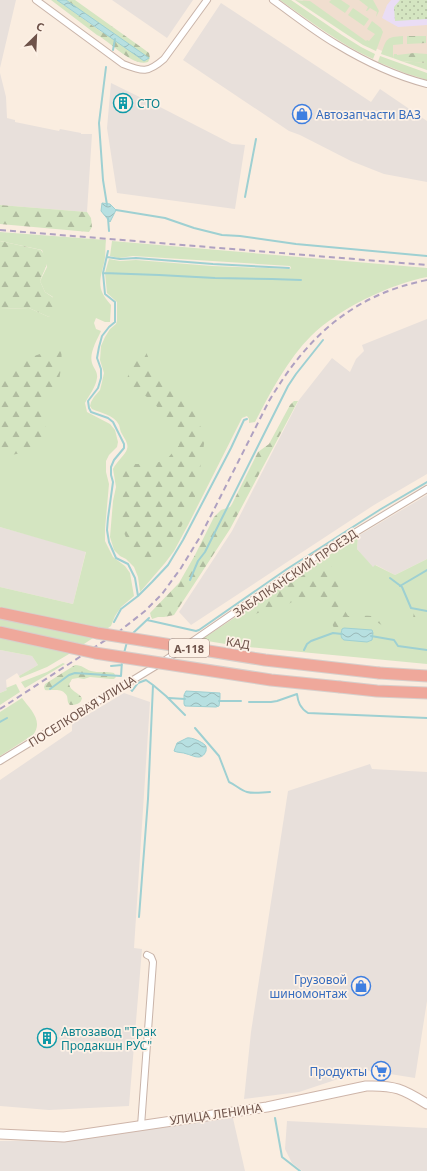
<svg xmlns="http://www.w3.org/2000/svg" width="427" height="1171" font-family="'Noto Sans',sans-serif">
  <style>
    .residential { fill: #f0decf }
    .industrial { fill: #e8e0db }
    .education { fill: #eaddf5 }
    .grass { fill: #d4e5c1 }
    .forest { fill: url(#forest-firs) }
    .park { fill: url(#park-dots) }
    .water { fill: url(#water-waves); stroke: #9ed0d2 }
    .lines { fill: none; stroke-linecap: round; stroke-linejoin: round }
    .stream { stroke: #9ed0d2; stroke-width: 2 }
    .street-casing { stroke: #c9b4a9; stroke-width: 8 }
    .secondary-casing { stroke: #ceb5a9; stroke-width: 11 }
    .highway-casing { stroke: #d6cfcc; stroke-width: 13 }
    .street { stroke: #fff; stroke-width: 6 }
    .secondary { stroke: #fff; stroke-width: 9 }
    .highway { stroke: #efa89b; stroke-width: 11 }
    .rail { stroke: #afa1c1; stroke-width: 2; stroke-dasharray: 6 4; stroke-linecap: butt }
    .highway-bridge-casing { stroke: #d6cfcc; stroke-width: 13; stroke-linecap: butt }
    .highway-bridge { stroke: #efa89b; stroke-width: 11 }
    .labels { text-anchor: middle; dominant-baseline: central; stroke-width: 3.5; stroke-linejoin: round; paint-order: stroke }
    .shield { fill: #fdf1e6; stroke: #998279; stroke-width: 1 }
    .shield-label { font-size: 11px; font-weight: bold; fill: #6e534a }
    .culture-label { font-size: 12px; fill: #0d838f; stroke: #fdf1e6; text-anchor: start }
    .shop-label { font-size: 12px; fill: #366cbe; stroke: #fdf1e6; text-anchor: end }
    .street-label { font-size: 12px; fill: #6e534a; stroke: #fdf1e6 }
  </style>
  <defs>
    <pattern id="forest-firs" width="22" height="20" patternUnits="userSpaceOnUse"><rect width="22" height="20" fill="#d4e5c1"/><path d="M5 1l3.5 6h-7zM16 11l3.5 6h-7z" fill="#b0bc9f"/></pattern>
    <pattern id="park-dots" width="8" height="8" patternUnits="userSpaceOnUse"><rect width="8" height="8" fill="#d4e5c1"/><path d="M2 2h.1M6 6h.1" fill="none" stroke="#b0bc9f" stroke-width="1.8" stroke-linecap="round"/></pattern>
    <pattern id="water-waves" width="16" height="10" patternUnits="userSpaceOnUse"><rect width="16" height="10" fill="#b7e0e1"/><path d="M0 5q4-4 8 0t8 0" fill="none" stroke="#99b8b8"/></pattern>
  </defs>
  <rect width="100%" height="100%" fill="#faede0"/>
  <!-- residential -->
  <path class="residential" d="M302 0H427V67L398 58 373 47Z"/>
  <!-- industrial -->
  <path class="industrial" d="M0 0H16L0 68Z
    M112 0H193L167 38Z
    M221 3 371 102 380 89 427 121V182L384 174 351 161 300 135 289 131 183 60Z
    M0 73 6 97 7 118 15 120V122L59 131 60 129 81 133V134H92L87 212 0 205Z
    M111 83 162 108 232 144 245 145 235 209 117 193 107 128Z
    M427 319V474L374 505 191 625 179 612 232 531 299 400 332 358 350 372 356 359 364 351 362 345Z
    M427 495V559L395 575 376 565 373 568 357 549 358 536Z
    M0 527 86 551 73 604 0 587Z
    M0 650 32 656 38 665 19 676 17 673 6 680 7 690 0 693Z
    M124 693 150 702 134 948 142 949 129 1106 49 1110 0 1106V780L72 731V724Z
    M370 764 372 769 427 772V1001L415 1078 365 1070 299 1092 244 1099 251 1032 288 791Z
    M232 1114 245 1171H0V1141L66 1140Z
    M287 1121 427 1128V1171H302L292 1163 285 1149Z"/>
  <!-- education -->
  <path class="education" d="M391 0H427V25L398 27 382 18 387 5Z"/>
  <!-- grass -->
  <path class="grass" d="M280 0H291L342 35 361 47 375 54 373 59C340 44 310 21 280 0Z
    M295 0 310 1 366 41 367 40 369 41 375 34 367 29 372 21 381 28 383 32 376 51 363 45 343 32Z
    M331 0H341L350 6 345 13 329 2Z
    M359 0H373L379 11 376 17 377 12 370 8 367 11H366L368 7Z
    M353 8 369 19 364 26 348 15Z
    M403 36V44L393 45V58L381 54C387 38 386 37 403 36Z
    M380 56 427 73V80L405 73 378 62Z
    M401 61 427 63V70Z
    M0 232 106 240C105 248 106 256 104 263 99 283 97 289 111 305L110 322H105L96 318 94 323 96 329 101 331C97 340 89 353 92 363 94 369 98 372 97 378 96 387 89 395 85 403L87 412 110 424 115 430 118 442 117 447 109 455 106 461V472L109 484 105 529V541L113 557 125 566 130 573 134 596 121 607 115 616 111 626 69 654 47 667 20 678 19 676 38 665 32 656 0 650V587L73 604 86 552 0 527V309L29 308 49 317 53 297 45 292 40 281 47 267 42 250 0 241Z
    M112 241 427 268V277C390 284 338 309 311 336 288 359 270 393 255 422L249 423V419L247 416 242 418 188 525 174 551 165 563 140 592 138 577 134 567 126 559 120 556 114 550 110 537 113 501 116 487 113 469C116 462 126 454 127 449 129 444 124 438 122 434 120 431 120 428 119 425 114 415 101 413 92 409L90 406 91 402 94 397 100 390 102 382 104 373 100 360 101 346 105 337 110 329 116 324 117 321V302L107 293 105 273 109 259 120 261 136 260 212 266 290 269 291 268 290 266 133 256 119 258 110 256Z
    M358 536 357 549 373 567 375 565 395 575 427 559V664L238 646 201 640Z
    M63 663 65 664 25 688 21 682 47 672Z
    M16 684 20 692 0 705V693L7 690 6 688Z
    M22 698C30 709 44 721 33 735L0 756V712Z"/>
  <!-- forest -->
  <path class="forest" d="M51 0H57L103 33 96 22 66 0H75L145 50 149 53 150 58 148 62C132 67 111 42 97 35Z
    M407 36H426V43L407 44Z
    M414 53 427 54V63L401 61 393 58 394 54H397V55Z
    M0 205 87 212 91 218 92 227 89 232 0 224Z
    M0 241 41 250C51 264 45 267 40 281L45 292 58 301 49 317 29 308 0 309Z
    M53 347 61 348 62 363 59 380 50 392 43 405 44 420 48 435 44 449 0 457V381L25 359 40 354Z
    M146 352 152 366 158 375 175 390 185 394 193 401 199 423 203 433 204 443 203 454 196 487 195 497 191 507 177 535 148 565 139 559 132 552 120 523 123 492 122 471 129 464H153L167 459 179 445 177 436 153 401 144 395 139 394 130 388 127 379 133 360 140 353Z
    M294 401H298L230 529 174 615 164 617H158L152 619 150 613 179 583 195 555 214 517 221 510 230 507 232 504 258 452 269 444 290 405Z
    M334 557C328 571 333 575 343 583L341 602 342 606 348 616C363 616 379 613 391 624L385 627 375 621 350 620 343 622 340 627 334 628C329 619 330 608 324 600L317 599 312 601H294L288 604 271 608 253 615 249 610 326 558Z
    M414 612 427 614V622L413 618Z
    M75 665C82 665 85 669 91 671 98 673 107 671 114 673L116 677 114 679H111L90 677 84 679 78 678 72 679 69 684C71 692 78 692 82 698 81 704 76 705 70 705 67 702 68 700 67 696 62 687 53 691 45 690L44 687 45 684Z"/>
  <!-- park -->
  <path class="park" d="M400 0H427V19L395 21 394 7Z"/>
  <!-- water -->
  <path class="water" d="M57 0H66L149 58 144 61Z
    M102 203 110 204 116 210 110 222 101 211Z
    M344 628 372 630 373 633 372 640 367 642 344 640C340 638 341 633 342 629Z
    M186 691 220 693V698L219 706 216 707 185 706 184 704V695Z
    M187 738C192 737 202 742 205 745 207 747 206 749 206 751 202 761 194 756 187 754 182 752 178 753 174 751L177 743Z"/>
  <g class="lines">
    <!-- stream -->
    <path class="stream" d="M113 50 115 39
      M106 67 99 123 103 180 107 205
      M245 197 256 139
      M116 210 165 218 194 228 222 235 240 236 296 244 427 256
      M108 218 109 231
      M108 251 103 273 105 294 115 302V322L109 327 102 336 99 347 97 358 101 369V378L98 388 88 401 89 408 91 412 108 418 113 422 124 444V448L114 460 111 467V475L113 482 108 518 107 530 109 542 116 558 128 564 135 578 138 596 121 609 114 622
      M107 257 120 259 136 258 213 264 289 268
      M103 273 159 275 215 278 272 279 301 280
      M390 578 402 587 411 608 427 611
      M190 580 198 561 205 552 288 386 296 374 323 340
      M400 586 427 570
      M138 596 152 582 168 565 183 540 231 448 244 420 247 419
      M147 620 196 631 199 630 287 569 381 509 427 482
      M131 635 149 618
      M371 636 394 640 398 646 427 650
      M304 650 307 644 311 641 333 633 342 634
      M124 653 127 642
      M111 666 122 665
      M130 688 132 691 138 683 146 680 153 685
      M50 689 69 675 75 673 121 676 122 661
      M169 698 185 699
      M219 701H241
      M249 702H271L277 701 297 694C298 702 300 708 308 713L427 718
      M0 722 7 718
      M195 728 219 756 229 782C236 785 240 790 247 792 254 794 263 792 270 792
      M139 917 148 799 153 685 166 696 185 715
      M275 1118 282 1157 300 1171"/>
    <defs>
      <path id="street" d="M36 0 123 64C143 72 148 73 164 59L207 0
        M273 0C294 15 314 31 336 44 364 61 395 76 427 84
        M0 761 164 661 318 555 427 489
        M141 1126 153 962 151 957 147 955"/>
      <path id="secondary" d="M0 1134 64 1137 267 1107 366 1086C395 1085 403 1089 427 1104"/>
      <path id="highway" d="M379 673 427 676
        M340 687 377 691 427 693"/>
    </defs>
    <!-- street casing -->
    <use href="#street" class="street-casing"/>
    <!-- secondary casing -->
    <use href="#secondary" class="secondary-casing"/>
    <!-- highway casing -->
    <use href="#highway" class="highway-casing"/>
    <!-- street -->
    <use href="#street" class="street"/>
    <!-- secondary -->
    <use href="#secondary" class="secondary"/>
    <!-- highway -->
    <use href="#highway" class="highway"/>
    <!-- rail -->
    <path class="rail" d="M0 230 427 265
      M0 709 121 630 145 611 162 594 181 568 200 537 269 401C307 337 352 295 427 280"/>
    <defs>
      <path id="highway-bridge" d="M0 613 97 633 265 660 379 673
        M0 632 95 653 271 680 340 687"/>
    </defs>
    <!-- highway-bridge casing -->
    <use href="#highway-bridge" class="highway-bridge-casing"/>
    <!-- highway-bridge -->
    <use href="#highway-bridge" class="highway-bridge"/>
  </g>
  <!-- icons -->
  <defs>
    <symbol id="building-ring" viewBox="-11 -11 22 22"><circle r="9.5" fill="#fdf1e6" stroke="#0f9aa8" stroke-width="1.5"/><path d="M-4-6H4V6H1V3H-1V6H-4ZM-2.5-4.3h1.7v1.8h-1.7ZM.8-4.3h1.7v1.8H.8ZM-2.5-1h1.7V.8h-1.7ZM.8-1h1.7V.8H.8Z" fill="#0f9aa8"/></symbol>
    <symbol id="shop-ring" viewBox="-11 -11 22 22"><circle r="9.5" fill="#fdf1e6" stroke="#3f7fe0" stroke-width="1.5"/><path d="M-5-2.5h2.3a2.7 3.5 0 0 1 5.4 0H5L5.5 6h-11ZM-1.5-2.5h3a1.5 2.3 0 0 0-3 0Z" fill="#3f7fe0"/></symbol>
    <symbol id="supermarket-ring" viewBox="-11 -11 22 22"><circle r="9.5" fill="#fdf1e6" stroke="#3f7fe0" stroke-width="1.5"/><path d="M-6-5.5h2.5l.6 2H6L4.5 2H-2.5L-4.4-4H-6ZM-1.5 3.2a1.3 1.3 0 1 0 .1 0ZM3 3.2a1.3 1.3 0 1 0 .1 0Z" fill="#3f7fe0"/></symbol>
  </defs>
  <g fill-rule="evenodd">
    <use href="#building-ring" x="112" y="92" width="22" height="22"/>
    <use href="#shop-ring" x="291" y="103" width="22" height="22"/>
    <use href="#shop-ring" x="350" y="975" width="22" height="22"/>
    <use href="#building-ring" x="36" y="1027" width="22" height="22"/>
    <use href="#supermarket-ring" x="370" y="1060" width="22" height="22"/>
  </g>
  <g class="labels">
    <!-- shield labels -->
    <rect class="shield" x="169" y="639" width="40" height="18" rx="3"/>
    <g class="shield-label">
      <text x="189" y="648">А-118</text>
    </g>
    <!-- culture labels -->
    <g class="culture-label">
      <text x="137" y="103">СТО</text>
      <text x="61" y="1031">Автозавод "Трак<tspan x="61" dy="14">Продакшн РУС"</tspan></text>
    </g>
    <!-- shop labels -->
    <g class="shop-label">
      <text x="316" y="114" text-anchor="start">Автозапчасти ВАЗ</text>
      <text x="347" y="979">Грузовой<tspan x="347" dy="14">шиномонтаж</tspan></text>
      <text x="367" y="1071">Продукты</text>
    </g>
    <!-- street labels -->
    <g class="street-label">
      <text transform="translate(295 573) rotate(-34)">ЗАБАЛКАНСКИЙ ПРОЕЗД</text>
      <text transform="translate(238 643) rotate(9)">КАД</text>
      <text transform="translate(82 711) rotate(-32)">ПОСЕЛКОВАЯ УЛИЦА</text>
      <text transform="translate(216 1114) rotate(-8)">УЛИЦА ЛЕНИНА</text>
    </g>
  </g>
  <!-- north arrow -->
  <g transform="translate(36 36) rotate(24)" stroke="#fdf1e6" stroke-width="3" paint-order="stroke">
  <path d="M0-3L7 15L0 10L-7 15Z" fill="#6e534a"/>
  <text y="-6" font-size="11" font-weight="bold" text-anchor="middle" fill="#6e534a">С</text>
  </g>
</svg>
